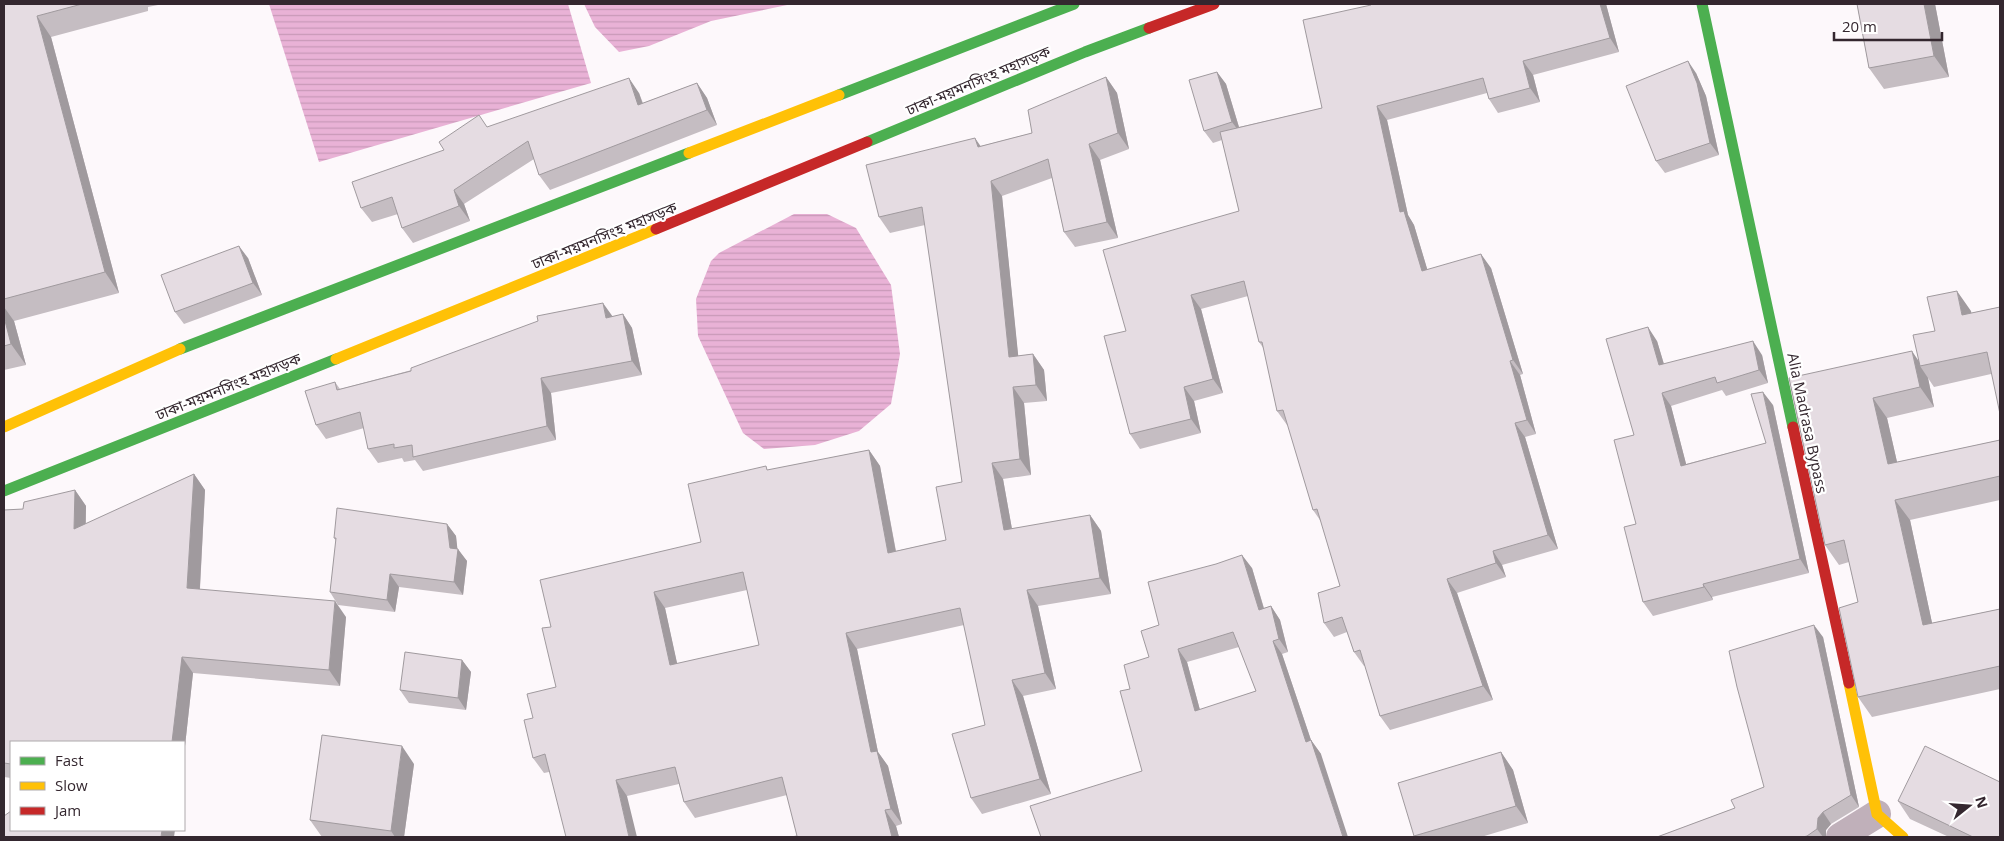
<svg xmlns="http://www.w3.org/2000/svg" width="2004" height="841" font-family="'Open Sans','Noto Sans Bengali',sans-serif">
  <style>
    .water { fill: url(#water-rules) }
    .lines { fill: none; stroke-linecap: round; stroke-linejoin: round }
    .street { stroke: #c0b0ba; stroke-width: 28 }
    .fast { stroke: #4caf50; stroke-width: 11 }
    .slow { stroke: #ffc107; stroke-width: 11 }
    .jam { stroke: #c62828; stroke-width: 11 }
    .wall { fill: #c5bdc2; fill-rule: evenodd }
    .shaded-wall { fill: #a09a9e }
    .building { fill: #e5dce2; stroke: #a09a9e; fill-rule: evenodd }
    .labels { text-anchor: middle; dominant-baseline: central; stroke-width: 4.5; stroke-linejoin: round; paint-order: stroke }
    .street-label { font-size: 15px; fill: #34272f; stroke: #fff }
  </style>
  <defs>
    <pattern id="water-rules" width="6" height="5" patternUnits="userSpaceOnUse" patternTransform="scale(1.25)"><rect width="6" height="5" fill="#e9b2d6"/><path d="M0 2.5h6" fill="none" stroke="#c899b8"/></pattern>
  </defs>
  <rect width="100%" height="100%" fill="#fdf8fb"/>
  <!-- water -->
  <path class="water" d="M269 4H568L591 83 319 162Z
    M584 4H792L711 21 649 46 619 52 595 27Z
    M794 214H827L856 228 891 285 900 354 891 404 859 431 815 445 764 449 743 433 698 336 696 299 711 261 719 253Z"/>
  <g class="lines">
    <!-- street -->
    <path class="street" d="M1840 837 1877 814"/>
    <!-- fast -->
    <path class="fast" d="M1702 4 1793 427
      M839 95 1074 4
      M867 142 1085 52 1149 28
      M180 349 689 153
      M4 491 336 359"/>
    <!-- slow -->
    <path class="slow" d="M689 153 839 95
      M336 359 656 229
      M4 427 180 349
      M1849 683 1877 814 1903 837"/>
    <!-- jam -->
    <path class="jam" d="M1149 28 1214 4
      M656 229 867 142
      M1793 427 1849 683"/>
  </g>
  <!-- wall -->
  <path class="wall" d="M4 4H163L148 7V11L51 37 119 293 14 321 26 365 4 370Z
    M1370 4H1606L1619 52 1533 75 1540 102 1498 113 1489 99 1487 93 1387 120 1408 215 1414 225 1427 269 1491 268 1523 374 1520 375 1536 434 1525 437 1558 549 1502 565 1506 577 1457 593 1493 700 1390 730 1380 716 1365 666H1364L1354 652 1347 632 1334 637 1324 623 1340 586 1322 523 1313 510 1288 425H1287L1277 411 1264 349 1259 342 1248 296 1201 309 1223 393 1194 401 1201 433 1140 449 1130 434 1126 331 1239 211 1222 140 1213 143 1204 131 1217 72 1226 84 1239 127 1322 108 1371 5Z
    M1857 4H1935L1949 77 1884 89 1869 68Z
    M1696 73 1706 96 1719 155 1665 173 1656 161Z
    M1106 77 1117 93 1129 149 1100 160 1118 238 1075 247 1064 232 1052 178 1002 196 1018 356 1033 354 1044 370 1047 401 1024 403 1031 475 1003 479 1012 529 1090 515 1101 531 1111 594 1038 606 1056 689 1023 696 1051 794 982 814 971 798 985 725 964 625 857 649 878 752 888 766 902 824 896 826 899 837H791L797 836 787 795 695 818 684 802 679 784 627 796 549 772 544 773 533 758V718L556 687 551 627 701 542 769 470 869 450 880 466 896 551 946 540 962 482 925 225 890 233 879 217 981 146 1032 133ZM747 590 759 645 677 664 665 608Z
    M697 83 707 98 717 125 550 190 539 175 534 159 464 204 470 221 413 243 402 228 398 214 372 222 361 208 488 127 639 93 643 103Z
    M248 258 262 295 184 324 175 312Z
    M2000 307 1991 374 1934 387 1928 378 1934 407 1887 418 1897 462 2000 440V500L1910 520 1932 623 2000 609V689L1872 717 1858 697V602L1849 562 1839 565 1825 545 1789 378 1918 360 1935 331 1971 311V313Z
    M623 314 632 328 642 375 551 393 556 440 423 471 415 460 404 462 402 458 378 463 368 449 364 428 326 439 316 425 335 382 340 389Z
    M1657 341 1664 364 1762 355 1768 383 1726 396 1722 390 1671 406 1686 464 1766 443 1773 405 1809 573 1712 597 1713 600 1653 616 1643 602 1636 524 1634 435Z
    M194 474 205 490 200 589 346 617 340 686 193 673 184 755V742H11V778L4 777V510L23 509 75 490 86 506V524Z
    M447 524 456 536 457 549 467 561 463 595 399 587 395 612 338 605 330 592 336 541 334 538Z
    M1252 568 1264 608 1271 606 1280 620 1288 652 1282 654 1311 740 1321 754 1142 771 1130 689 1149 657 1159 625ZM1239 647 1256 691 1200 710 1187 662Z
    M1823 637 1859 807 1831 824 1826 830V837H1657L1735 808 1764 787Z
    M462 660 471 672 466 710 409 703 400 690Z
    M1501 752 1513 770 1528 823 1481 837H1414V836Z
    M414 764 404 837H322L310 820Z
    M1898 801 2000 837H1949L1910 819Z"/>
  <!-- shaded-wall -->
  <path class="shaded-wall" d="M1600 4H1606L1619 52 1610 38Z
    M1924 4H1935L1949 77 1934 56Z
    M37 16 51 37 119 293 105 272Z
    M1523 61 1533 75 1540 102 1530 88Z
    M1688 61 1696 73 1706 96 1719 155 1710 143Z
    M1217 72 1226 84 1241 134 1232 122Z
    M1106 77 1117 93 1129 149 1118 133Z
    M629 78 639 93 648 120 638 105Z
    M697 83 707 98 717 125 707 110Z
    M1377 106 1387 120 1408 215 1414 225 1432 285 1422 271 1400 212Z
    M975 138 986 154 978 147Z
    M1089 144 1100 160 1118 238 1107 222Z
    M991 181 1002 196 1020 373 1009 357Z
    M454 190 464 204 470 221 459 206Z
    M239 246 248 258 262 295 253 283Z
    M1481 254 1491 268 1523 374 1513 360Z
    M1957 291 1971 311 1976 335 1962 315Z
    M1191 295 1201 309 1223 393 1213 379Z
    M603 303 613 317 606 318Z
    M4 307 14 321 26 365 11 344 4 317Z
    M623 314 632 328 642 375 632 361Z
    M1648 327 1657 341 1668 378 1659 365Z
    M1753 341 1762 355 1768 383 1759 370Z
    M1912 351 1922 366H1920L1928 378 1934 407 1920 387Z
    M1033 354 1044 370 1047 401 1036 385Z
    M1510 361 1520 375 1536 434 1527 420Z
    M541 378 551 393 556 440 547 426Z
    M1013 387 1024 403 1031 475 1020 459Z
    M1184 387 1194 401 1201 433 1191 419Z
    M1763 392 1773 405 1809 573 1800 559Z
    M1662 393 1671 406 1690 479 1681 466Z
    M1873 398 1887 418 1902 484 1888 464Z
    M1515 423 1525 437 1558 549 1548 535Z
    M869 450 880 466 899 569 888 553Z
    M992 463 1003 479 1015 546 1004 530Z
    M194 474 205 490 199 604 187 588Z
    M75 490 86 506 85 545 74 529Z
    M1895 500 1910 520 1937 646 1923 625Z
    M1090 515 1101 531 1111 594 1100 578Z
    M447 524 456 536 458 554V549L467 561 463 595 454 582Z
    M1493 551 1502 565 1506 577 1496 563Z
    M1242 555 1252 568 1268 623 1259 610Z
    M390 574 399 587 395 612 387 600Z
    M1447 579 1457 593 1493 700 1483 686Z
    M1703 584 1712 597 1713 600 1704 587Z
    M1027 590 1038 606 1056 689 1045 673Z
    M654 592 665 608 681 681 670 665Z
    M335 601 346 617 340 686 329 670Z
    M1271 606 1280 620 1288 652 1279 639Z
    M1814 625 1823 637 1859 807 1851 795Z
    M846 633 857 649 878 752 888 766 902 824 891 809 871 752Z
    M1273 641 1282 654 1316 755 1306 742Z
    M1178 649 1187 662 1204 725 1195 711Z
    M182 657 193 673 184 755V742H172Z
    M462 660 471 672 466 710 458 698Z
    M1012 680 1023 696 1051 794 1040 779Z
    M1311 740 1321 754 1348 837H1343Z
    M402 746 414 764 404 837H395L391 831Z
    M1501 752 1513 770 1528 823 1516 806Z
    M616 780 627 796 637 837H629Z
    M885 810 896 826 899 837H892Z
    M1823 812 1831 824 1826 830V837H1823L1817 829 1818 818Z
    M162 830H175L174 837H161Z"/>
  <!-- building -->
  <path class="building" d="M4 4H82L37 16 105 272 4 299Z
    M1370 4H1600L1610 38 1523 61 1530 88 1489 99 1483 78 1377 106 1400 212 1404 211 1422 271 1481 254 1513 360 1510 361 1527 420 1515 423 1548 535 1493 551 1496 563 1447 579 1483 686 1380 716 1360 650 1354 652 1342 617 1324 623 1318 593 1340 586 1317 509 1313 510 1283 410 1277 411 1262 342H1259L1244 281 1191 295 1213 379 1184 387 1191 419 1130 434 1104 336 1126 331 1103 250 1239 211 1220 132 1322 108 1303 20 1371 5Z
    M1857 4H1924L1934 56 1869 68Z
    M1688 61 1697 83 1710 143 1656 161 1626 86Z
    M1217 72 1232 122 1204 131 1189 80Z
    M1106 77 1118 133 1089 144 1107 222 1064 232 1048 159 991 181 1009 357 1033 354 1036 385 1013 387 1020 459 992 463 1004 530 1090 515 1100 578 1027 590 1045 673 1012 680 1040 779 971 798 952 734 985 725 960 608 846 633 871 752 877 751 891 809 885 810 892 837H791L797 836 782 777 684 802 675 767 616 780 629 837H566L545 754 533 758 524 720 533 718 527 694 556 687 542 628 551 627 540 580 701 542 688 484 766 466 767 470 869 450 888 553 946 540 936 487 962 482 922 207 879 217 866 165 975 138 978 147 1032 133 1028 110ZM743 572 759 645 670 665 654 592Z
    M629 78 638 105 697 83 707 110 539 175 528 141 454 190 459 206 402 228 392 197 361 208 352 182 444 150 439 142 479 115 487 127Z
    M239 246 253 283 175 312 161 275Z
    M1957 291 1962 315 2000 307V414L1987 352 1920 366 1913 335 1935 331 1927 297Z
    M603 303 606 318 623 314 632 361 541 378 547 426 413 457 412 445 394 448V444L368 449 360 412 316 425 305 391 335 382 337 390 411 371V368L538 321 537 316Z
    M4 317 11 344 4 346Z
    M1648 327 1659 365 1753 341 1759 370 1717 383 1715 377 1662 393 1681 466 1766 443 1751 394 1763 392 1800 559 1703 584 1704 587 1643 602 1624 527 1636 524 1614 440 1634 435 1606 339Z
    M1912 351 1920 387 1873 398 1888 464 2000 440V476L1895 500 1923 625 2000 609V666L1858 697 1839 608 1858 602 1844 540 1825 545 1789 378Z
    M194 474 187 588 335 601 329 670 182 657 172 742H11V764L4 763V510L23 509 24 502 75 490 74 529Z
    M337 508 447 524 450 548 458 549 454 582 390 574 387 600 330 592 336 538H334Z
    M1242 555 1259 610 1271 606 1279 639 1273 641 1306 742 1311 740 1343 837H1041L1030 806 1142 771 1120 691 1130 689 1124 665 1149 657 1141 631 1159 625 1148 582 1216 564ZM1233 632 1256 691 1195 711 1178 649Z
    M1814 625 1851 795 1823 812 1818 818 1817 829 1807 836 1803 837H1657L1735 808 1731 800 1764 787 1737 687 1729 651Z
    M405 652 462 660 458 698 400 690Z
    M322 735 402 746 391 831 310 820Z
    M1925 746 2000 782V837H1973L1898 801Z
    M1501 752 1516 806 1414 836 1398 783Z
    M11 811V830H162L161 837H4V816Z"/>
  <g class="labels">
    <!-- street labels -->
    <g class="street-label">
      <text transform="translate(978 80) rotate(-23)">ঢাকা-ময়মনসিংহ মহাসড়ক</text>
      <text transform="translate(604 235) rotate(-22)">ঢাকা-ময়মনসিংহ মহাসড়ক</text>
      <text transform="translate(228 386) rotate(-22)">ঢাকা-ময়মনসিংহ মহাসড়ক</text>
      <text transform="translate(1808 423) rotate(78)">Alia Madrasa Bypass</text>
    </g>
  </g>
  <!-- border -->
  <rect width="2004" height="841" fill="none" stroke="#34272f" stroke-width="10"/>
  <!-- legend -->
  <rect x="10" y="741" width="175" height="90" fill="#ffffff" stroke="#aea9ac"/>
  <rect x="20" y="757" width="25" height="8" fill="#4caf50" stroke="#aea9ac"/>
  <text x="55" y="766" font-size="15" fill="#34272f">Fast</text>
  <rect x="20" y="782" width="25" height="8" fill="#ffc107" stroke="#aea9ac"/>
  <text x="55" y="791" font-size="15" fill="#34272f">Slow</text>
  <rect x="20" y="807" width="25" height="8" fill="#c62828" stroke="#aea9ac"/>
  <text x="55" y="816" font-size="15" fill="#34272f">Jam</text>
  <!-- north arrow -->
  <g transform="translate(1969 806) rotate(73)" stroke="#ffffff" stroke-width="4" paint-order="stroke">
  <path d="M0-4L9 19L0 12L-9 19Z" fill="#34272f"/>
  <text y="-8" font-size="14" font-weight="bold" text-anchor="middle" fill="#34272f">N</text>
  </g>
  <!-- scale -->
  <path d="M1834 32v8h108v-8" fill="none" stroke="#34272f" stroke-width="2.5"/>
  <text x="1842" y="32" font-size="15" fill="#34272f" stroke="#ffffff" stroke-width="4" paint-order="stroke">20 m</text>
</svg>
